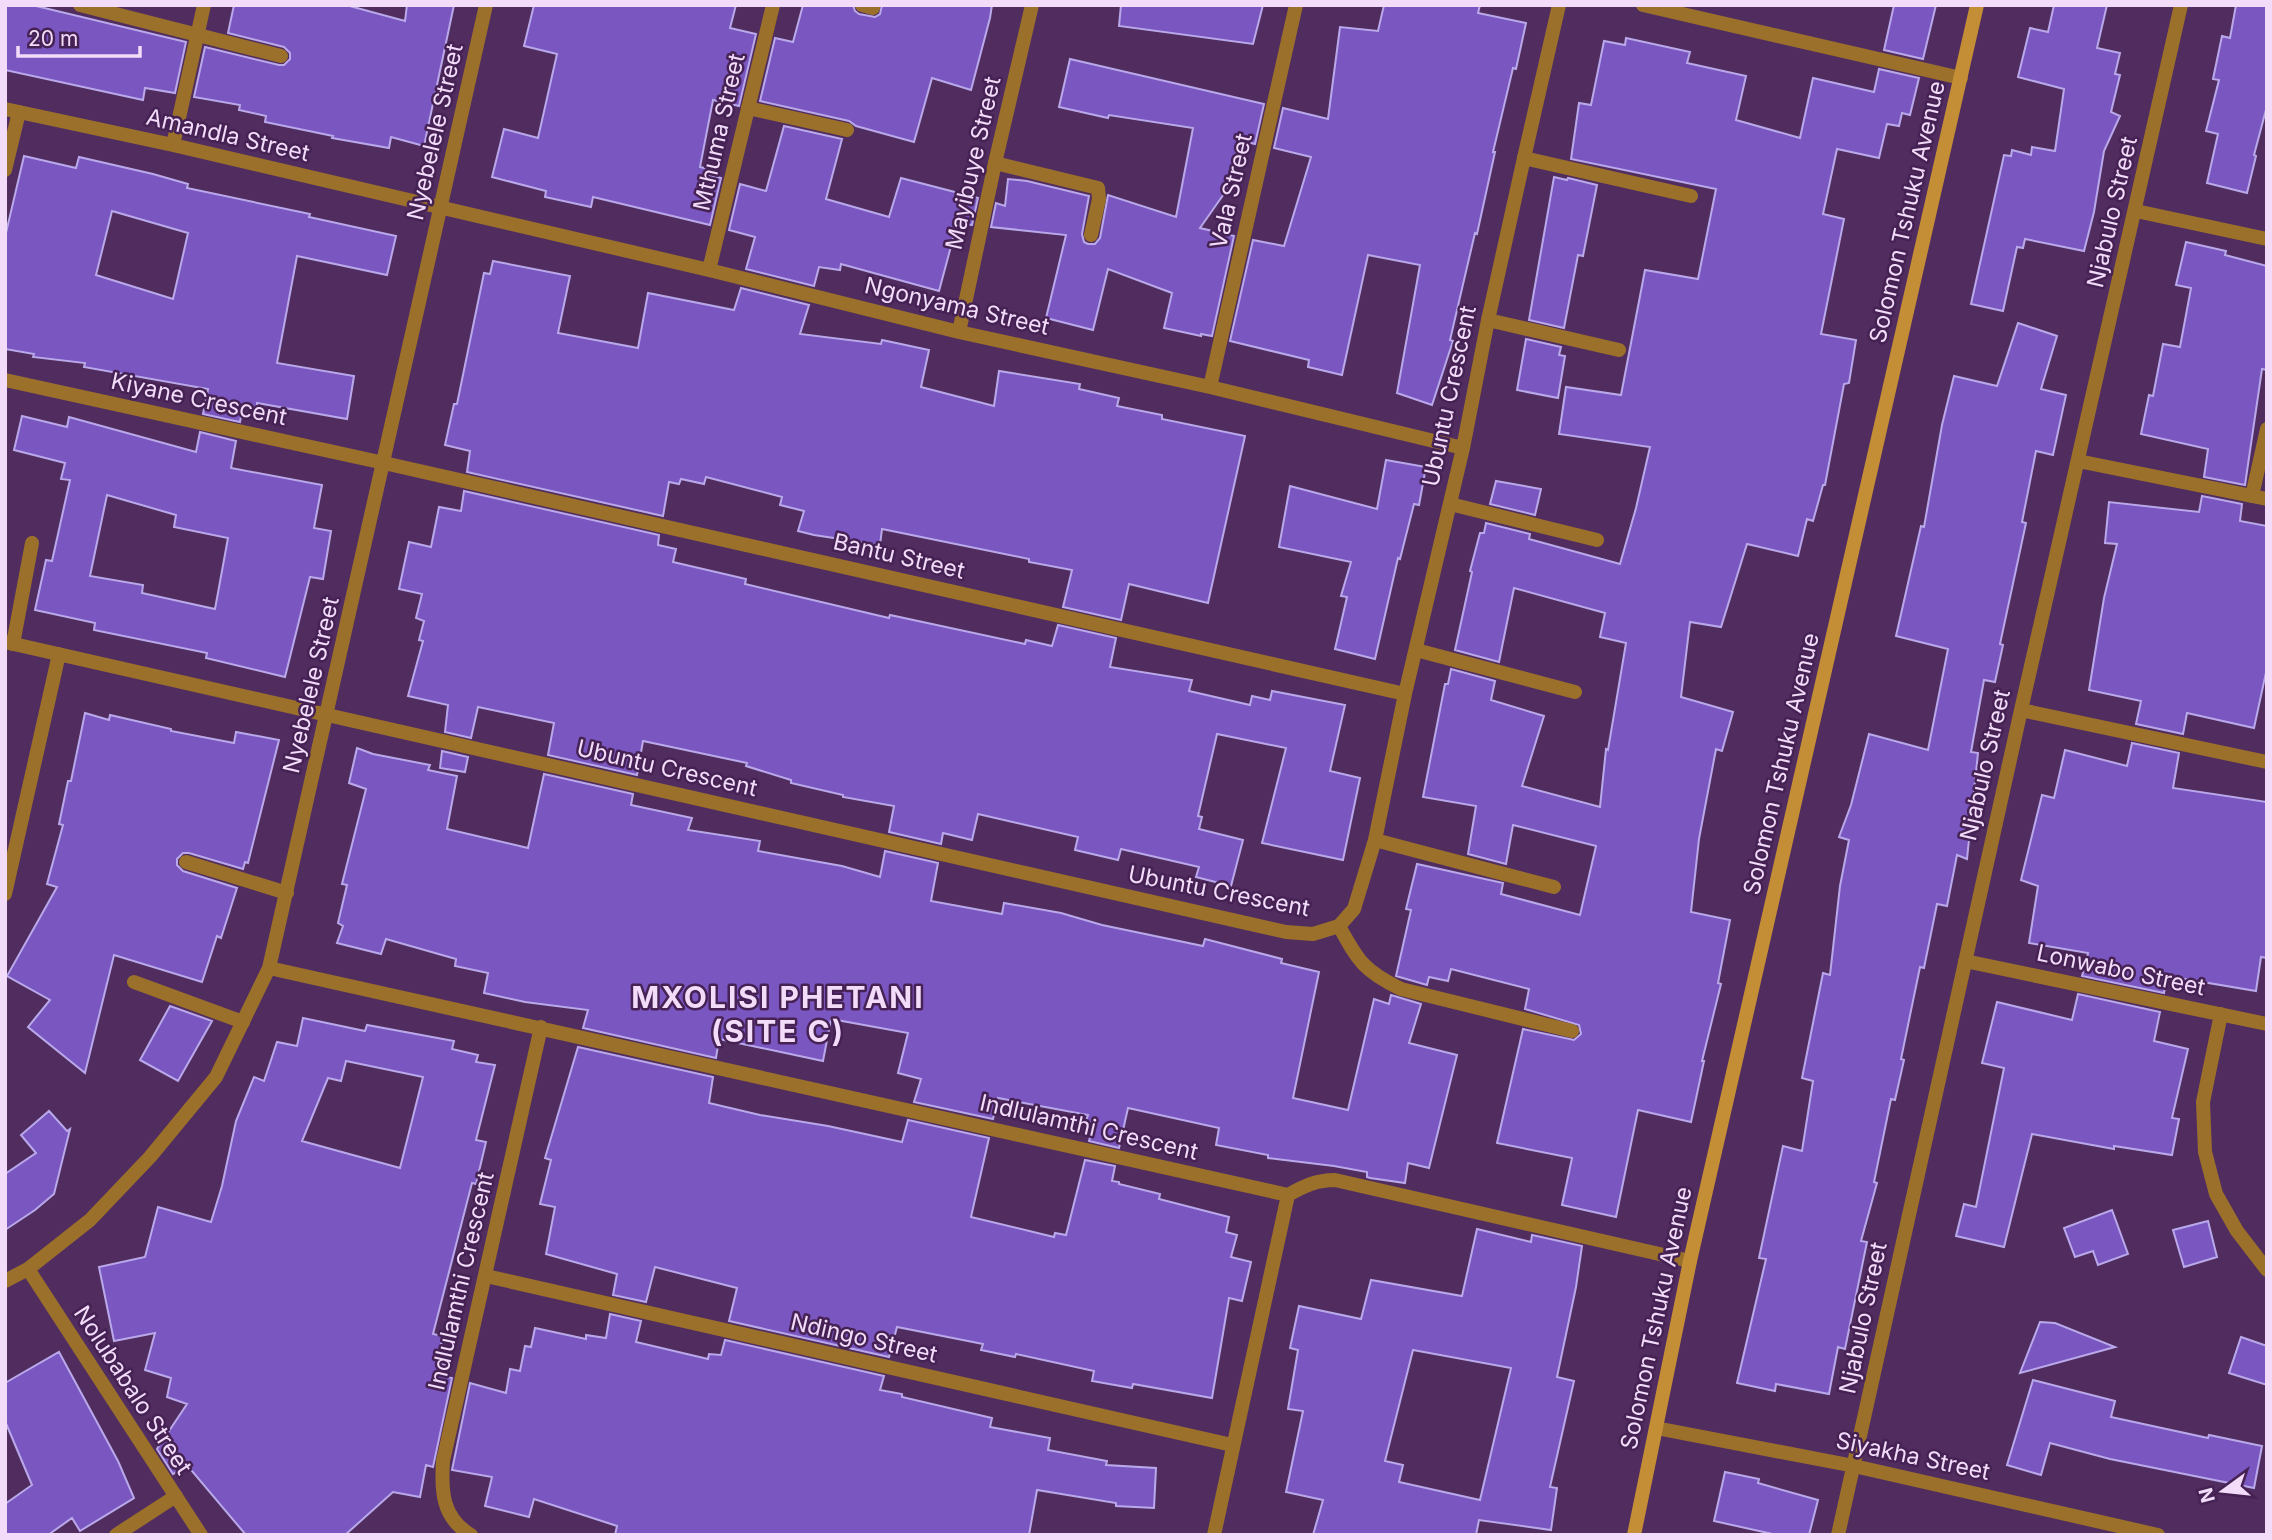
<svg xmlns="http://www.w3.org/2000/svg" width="2272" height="1540" font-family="Inter,sans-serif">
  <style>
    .building { fill: #7a56c1; stroke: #baa9ea; stroke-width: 2; fill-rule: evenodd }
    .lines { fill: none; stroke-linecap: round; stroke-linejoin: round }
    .lane { stroke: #9a702b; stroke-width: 14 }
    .street { stroke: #9a702b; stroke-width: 14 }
    .secondary { stroke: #c38e36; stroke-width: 14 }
    .labels { text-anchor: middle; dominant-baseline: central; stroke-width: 5; stroke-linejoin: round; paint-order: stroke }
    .street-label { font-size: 23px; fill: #f2dcfa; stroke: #462254 }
    .district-label { font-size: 30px; font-weight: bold; letter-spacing: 2px; fill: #f2dcfa; stroke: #462254 }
  </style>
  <rect width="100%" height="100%" fill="#512d5f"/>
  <!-- building -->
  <path class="building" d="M5 5H32L186 42 175 93 145 88 143 100 5 70Z
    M234 5H346L405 21 407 5H454L424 146 391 137 389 148 332 138 333 136 265 122 266 116 239 110 240 105 194 97 205 47 279 65H284L290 59V53L284 47 228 33Z
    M534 5H736L730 28 756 34 739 106 713 100 700 167 708 169 706 174 721 178 710 225 593 197 591 207 545 197 546 191 492 177 504 129 538 138 557 54 524 46Z
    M803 5H853L855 11 859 14 875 17 880 14 882 5H992L990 18 971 90 932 78 914 142 856 126 849 121 760 101 775 38 793 42Z
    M1121 5H1263L1253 44 1119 26Z
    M1384 5H1480L1478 13 1526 23 1516 69 1513 68 1493 152H1495L1477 234 1475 233 1450 340 1453 341 1432 405 1397 393 1420 265 1368 255 1342 375 1308 367 1309 360 1230 341 1253 240 1284 246 1311 157 1274 148 1283 108 1328 119 1340 27 1378 31Z
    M1894 5H1936L1923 59 1884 50Z
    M2054 5H2107L2097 48 2120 53 2115 74 2120 75 2111 112 2120 116 2104 151 2094 212 2084 251 2025 239 2023 248 2017 247 2003 311 1971 304 2004 155 2011 156 2012 150 2031 155 2032 147 2055 151 2064 89 2018 77 2030 28 2048 32Z
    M2236 5H2267V106L2254 155 2256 156 2247 193 2207 183 2218 134 2206 131 2219 80 2213 79 2222 36 2230 38Z
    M1626 38 1690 52 1687 63 1746 76 1736 120 1800 138 1813 78 1874 92 1879 69 1919 78 1910 115 1902 113 1899 126 1887 124 1879 158 1837 149 1823 214 1844 219 1821 334 1856 340 1849 383 1844 384 1825 485H1823L1813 521 1807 519 1798 556 1747 544 1721 627 1690 622 1681 697 1733 712 1722 751 1716 749 1699 839 1691 912 1730 920 1718 983 1721 984 1702 1061H1704L1691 1122 1638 1110 1616 1217 1562 1205 1572 1158 1497 1143 1523 1029 1574 1040 1581 1034 1579 1025 1525 1009 1529 989 1451 969 1448 981 1429 977 1427 985 1396 976 1411 910 1406 909 1417 864 1503 883 1501 894 1580 915 1596 846 1513 825 1506 864 1468 854 1476 806 1423 797 1445 684H1448L1451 669 1495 681 1491 700 1544 716 1522 786 1600 807 1606 749 1608 750 1626 643 1600 637 1605 613 1514 588 1499 662 1455 650 1472 572 1470 571 1480 533H1484L1486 523 1530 534 1529 539 1620 564 1636 508 1650 447 1559 434 1566 387 1621 395 1645 270 1698 279 1716 189 1571 159 1579 103 1591 105 1604 41 1625 45Z
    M1070 59 1264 104 1255 144 1238 140 1233 181 1200 228 1234 236 1212 336 1201 334V336L1164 328 1172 293 1108 269 1093 330 1046 318 1066 235 991 227 996 203 1005 206 1008 179 1027 181 1089 196 1082 234 1084 242 1088 244H1095L1100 238 1108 195 1176 217 1193 128 1109 115 1108 118 1059 107Z
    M784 126 842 139 826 199 889 217 901 178 978 198 972 225 957 224 939 291 841 264 840 270 819 267 814 286 746 269 755 237 729 230 740 184 766 191Z
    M24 156 76 168 79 157 153 174 188 184 187 188 310 214 309 217 396 236 387 275 297 256 277 363 354 376 347 419 257 403V408L243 405 240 422 203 414 208 389 84 367 85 363 33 357 34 354 5 349V237ZM112 211 188 233 173 299 96 275Z
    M1554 177 1567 180 1568 178 1597 185 1583 256 1578 255 1564 328 1529 320Z
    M2186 242 2226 251 2225 255 2267 266V370L2262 369 2245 485 2204 477 2208 449 2141 434 2149 395 2153 396 2163 344 2180 347 2191 288 2176 285Z
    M493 261 570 276 558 333 638 348 648 293 734 310 741 288 809 305 800 334 881 344 882 340 929 350 921 387 994 406 999 371 1080 384 1079 389 1119 398 1117 406 1162 415V419L1245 436 1208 603 1129 584 1121 620 1063 607 1072 570 1029 562V559L882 529 880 545 814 535 798 531 804 511 780 505 782 497 706 477 704 484 681 479 679 484 669 482 663 516 467 472 470 451 445 445 454 404H457L484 273 490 274Z
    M2018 323 2057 336 2041 389 2066 395 2053 455 2036 451 2022 522 2026 523 2000 644 2003 645 1995 682 1984 680 1971 752 1978 753 1967 859 1957 855 1947 906 1937 904 1924 968 1920 967 1901 1059 1904 1060 1895 1100 1891 1099 1874 1182 1877 1183 1861 1241 1867 1242 1845 1349 1838 1347 1829 1394 1776 1384 1775 1391 1737 1383 1766 1259 1759 1258 1783 1146 1802 1151 1813 1081 1802 1078 1823 973 1830 975 1840 886 1849 840 1839 837 1851 805 1869 734 1928 750 1948 649 1896 636 1921 526 1924 527 1942 425 1954 376 1997 386Z
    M1526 339 1561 347 1559 355 1565 356 1558 398 1517 390Z
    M22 416 67 427 69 417 196 452 200 432 236 441 231 468 322 485 314 528 331 531 323 579 310 577 285 677 206 658 207 653 94 630 95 623 35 610 46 560 52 561 70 480 61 479 65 463 14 450ZM107 495 176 515 174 527 228 538 215 609 142 593 143 585 90 576Z
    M1386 460 1426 467 1419 505 1414 504 1400 559 1398 558 1375 659 1335 649 1347 597 1341 596 1351 562 1279 547 1290 486 1377 509Z
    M1496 481 1541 489 1535 515 1490 504Z
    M464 491 659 535 658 545 676 549 673 562 746 579 745 584 889 618 890 615 1025 644 1026 640 1052 646 1058 625 1116 638 1110 667 1192 680 1189 691 1250 705 1252 696 1270 700 1272 691 1345 705 1330 771 1360 778 1343 860 1262 843 1286 748 1217 734 1198 816 1202 817 1199 829 1243 840 1231 886 1196 877 1199 867 1121 849 1118 860 1075 850 1078 837 978 814 972 840 943 833 941 844 889 832 894 806 843 797V795L791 783V780L746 766 747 763 643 741 637 775 548 755 554 723 478 707 471 738 445 732 448 705 408 696 423 641 419 640 424 621 416 618 422 594 399 589 409 542 431 547 439 507 461 511Z
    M2202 496 2242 504 2240 521 2267 526V668L2254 728 2187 713 2183 734 2136 724 2141 701 2089 690 2104 598 2117 544 2105 543 2109 502 2199 512Z
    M85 713 109 720 110 715 171 729V731L234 743 236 732 279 740 248 863 245 862 243 869 189 853H183L177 859V865L183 871 237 888 221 938 217 936 202 982 114 955 85 1073 28 1027 50 1000 7 976 57 887 47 884 63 825 59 824 68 781H71Z
    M2132 743 2179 753 2173 788 2267 802V958L2261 957 2256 991 2167 976 2164 993 2082 976 2088 953 2029 943 2038 886 2021 880 2042 795 2054 798 2065 750 2127 766Z
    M357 748 373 754 430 765 428 770 457 776 447 829 528 848 544 774 633 794 631 805 692 818 688 830 760 841 758 851 842 866 880 877 885 851 938 863 931 901 1002 914 1004 903 1061 913 1102 925 1203 946 1205 939 1282 959 1281 963 1319 972 1293 1098 1348 1110 1374 999 1389 1004 1391 995 1421 1004 1409 1043 1457 1055 1429 1168 1408 1163 1405 1183 1370 1178 1367 1177V1172L1334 1166 1268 1158V1155L1216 1145 1219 1128 1128 1108 1119 1148 1089 1141 1094 1123 1086 1121 1088 1115 998 1098 993 1119 914 1102 921 1079 898 1073 908 1033 831 1019 823 1061 719 1039 716 1058 583 1028 588 1010 525 1002 484 993 488 973 455 966 456 959 386 939 381 954 337 943 343 926 338 923 347 885 342 884 366 789 349 783Z
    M442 751 468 757 465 772 440 768Z
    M2078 994 2160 1012 2154 1041 2188 1049 2172 1118 2179 1119 2172 1155 2114 1146V1149L2032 1134 2004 1247 1956 1236 1964 1204 1976 1207 2004 1068 1982 1063 1997 1002 2072 1020Z
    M170 1006 212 1021 178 1081 140 1060Z
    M303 1018 365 1031 367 1025 454 1041 452 1049 478 1055 476 1062 495 1065 476 1140 486 1142 476 1184 472 1183 433 1334 443 1336 437 1363 448 1366 446 1377 452 1378 433 1467 426 1465 420 1497 393 1492 345 1535H246L187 1465 173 1474 157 1449 187 1404 167 1397 171 1378 145 1370 155 1333 114 1341 99 1267 145 1257 158 1207 211 1222 222 1186 236 1121 254 1077 264 1081 277 1042 297 1046ZM346 1061 423 1077 400 1168 302 1141 328 1078 341 1081Z
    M578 1047 713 1077 709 1103 760 1115 828 1126 902 1142 908 1120 989 1138 971 1217 1054 1237 1055 1233 1066 1235 1085 1160 1115 1166 1112 1181 1119 1182V1184L1160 1194 1159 1199 1229 1217 1226 1232 1237 1235 1231 1257 1251 1262 1242 1301 1229 1298 1212 1398 1133 1384 1132 1388 1092 1381 1094 1371 1016 1354 1015 1357 981 1350 983 1344 897 1327 889 1357 729 1321 737 1288 655 1267 646 1302 613 1295 617 1274 546 1254 555 1207 540 1204 551 1160 545 1158Z
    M49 1111 67 1131 70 1129 54 1194 35 1210 5 1230V1174L36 1153 21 1135Z
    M2112 1210 2128 1254 2098 1265 2093 1251 2075 1257 2064 1228Z
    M2208 1221 2217 1257 2184 1267 2173 1230Z
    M1477 1229 1531 1242 1532 1235 1582 1246 1576 1287 1557 1377 1574 1381 1550 1487 1557 1488 1551 1530 1479 1520 1476 1535H1313L1323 1500 1286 1492 1303 1411 1288 1409 1298 1350 1290 1348 1299 1306 1361 1319 1371 1280 1462 1296ZM1413 1350 1511 1368 1480 1500 1399 1482 1403 1465 1385 1461Z
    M610 1314 641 1321 636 1342 708 1359 709 1354 721 1355 725 1340 884 1376 880 1390 902 1394V1397L992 1418 990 1427 1050 1438 1048 1450 1107 1461 1106 1465 1156 1468 1154 1508 1116 1506V1503L1037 1490 1029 1535H615L617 1526 534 1499 529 1517 485 1506 492 1477 452 1470 470 1383 506 1393 510 1369 520 1371 525 1346 531 1347 535 1328 586 1339V1335L606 1338Z
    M2040 1322 2055 1323 2115 1347 2020 1373Z
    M2241 1337 2267 1346V1385L2229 1373Z
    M59 1352 118 1461 134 1498 80 1531 72 1518 48 1535H5V1504L32 1485 5 1421V1383Z
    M2033 1380 2115 1401 2111 1417 2208 1438 2209 1435 2262 1446 2254 1488 2110 1459 2050 1443 2041 1475 2007 1465Z
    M1725 1472 1759 1479 1758 1483 1818 1500 1809 1535H1777L1714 1521Z"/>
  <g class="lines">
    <!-- lane -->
    <path class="lane" d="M80 5 281 56
      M862 5 873 8
      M748 108 847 130
      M1524 158 1691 196
      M995 163 1098 188 1099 199 1091 235
      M5 170 19 112
      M1488 320 1619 350
      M2252 496 2267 429
      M1450 504 1597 540
      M13 644 32 543
      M1416 650 1575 692
      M1375 840 1554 887
      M186 862 287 893
      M134 982 243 1022"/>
    <!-- street -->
    <path class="street" d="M1643 5 1961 78
      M5 109 173 145 709 270 959 332 1210 387 1463 448
      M173 145 204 5
      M2136 211 2267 239
      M709 270 773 5
      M959 332 995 163 1032 5
      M5 380 384 463 1405 694
      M1210 387 1296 5
      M2078 461 2267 499
      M5 642 1286 932 1313 934 1339 926 1354 909 1375 840 1405 694 1463 448 1488 320 1524 158 1559 5
      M2021 710 2267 762
      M5 894 59 654
      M1339 926C1358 961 1364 971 1401 989L1572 1031
      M1965 961 2267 1024
      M269 968 1288 1195
      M2221 1014 2203 1102 2205 1152 2216 1194 2237 1231 2267 1270
      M1288 1195C1304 1186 1316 1180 1335 1180L1690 1261
      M28 1269 201 1535
      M486 1276 1232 1445
      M5 1281 28 1269 90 1220 150 1157 216 1077 269 968 486 5
      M1656 1428 1854 1466 2158 1535
      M116 1535 176 1496
      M471 1535C442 1518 441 1491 443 1461L541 1027
      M1214 1535 1288 1195
      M1838 1535 2021 710 2181 5"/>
    <!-- secondary -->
    <path class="secondary" d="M1634 1535 1690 1261 1977 5"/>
  </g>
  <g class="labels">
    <!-- street labels -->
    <g class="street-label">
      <text transform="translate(435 132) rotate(-77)">Nyebelele Street</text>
      <text transform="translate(719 132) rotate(-77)">Mthuma Street</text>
      <text transform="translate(228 135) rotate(13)">Amandla Street</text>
      <text transform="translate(973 163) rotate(-77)">Mayibuye Street</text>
      <text transform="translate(1231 191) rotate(-77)">Vala Street</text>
      <text transform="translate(1907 212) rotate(-77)">Solomon Tshuku Avenue</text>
      <text transform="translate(2112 212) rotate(-77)">Njabulo Street</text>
      <text transform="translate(957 306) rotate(13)">Ngonyama Street</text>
      <text transform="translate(1449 396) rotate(-78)">Ubuntu Crescent</text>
      <text transform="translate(199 399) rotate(12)">Kiyane Crescent</text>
      <text transform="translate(899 556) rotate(13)">Bantu Street</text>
      <text transform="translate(311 685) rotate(-77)">Nyebelele Street</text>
      <text transform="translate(1781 764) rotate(-77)">Solomon Tshuku Avenue</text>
      <text transform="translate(1985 765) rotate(-77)">Njabulo Street</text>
      <text transform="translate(667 768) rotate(13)">Ubuntu Crescent</text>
      <text transform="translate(1219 891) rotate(11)">Ubuntu Crescent</text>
      <text transform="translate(2121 970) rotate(12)">Lonwabo Street</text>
      <text transform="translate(1089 1127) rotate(13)">Indlulamthi Crescent</text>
      <text transform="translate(461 1281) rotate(-77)">Indlulamthi Crescent</text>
      <text transform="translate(1656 1318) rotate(-78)">Solomon Tshuku Avenue</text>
      <text transform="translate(1863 1318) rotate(-78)">Njabulo Street</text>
      <text transform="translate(864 1338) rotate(13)">Ndingo Street</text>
      <text transform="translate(133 1390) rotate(57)">Nolubabalo Street</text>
      <text transform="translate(1913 1456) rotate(12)">Siyakha Street</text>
    </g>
    <!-- district labels -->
    <g class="district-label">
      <text x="778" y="997">MXOLISI PHETANI<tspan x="778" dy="34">(SITE C)</tspan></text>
    </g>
  </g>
  <!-- border -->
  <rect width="2272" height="1540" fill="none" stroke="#f2dcfa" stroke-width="14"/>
  <!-- north arrow -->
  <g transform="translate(2223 1491) rotate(255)" stroke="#462254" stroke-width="5" paint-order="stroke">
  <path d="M0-5L12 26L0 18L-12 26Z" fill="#f2dcfa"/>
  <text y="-10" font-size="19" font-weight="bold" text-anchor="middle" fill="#f2dcfa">N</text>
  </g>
  <!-- scale -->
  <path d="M18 46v10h122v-10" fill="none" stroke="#f2dcfa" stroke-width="3.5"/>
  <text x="28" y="46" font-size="21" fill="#f2dcfa" stroke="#462254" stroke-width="5" paint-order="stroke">20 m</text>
</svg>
